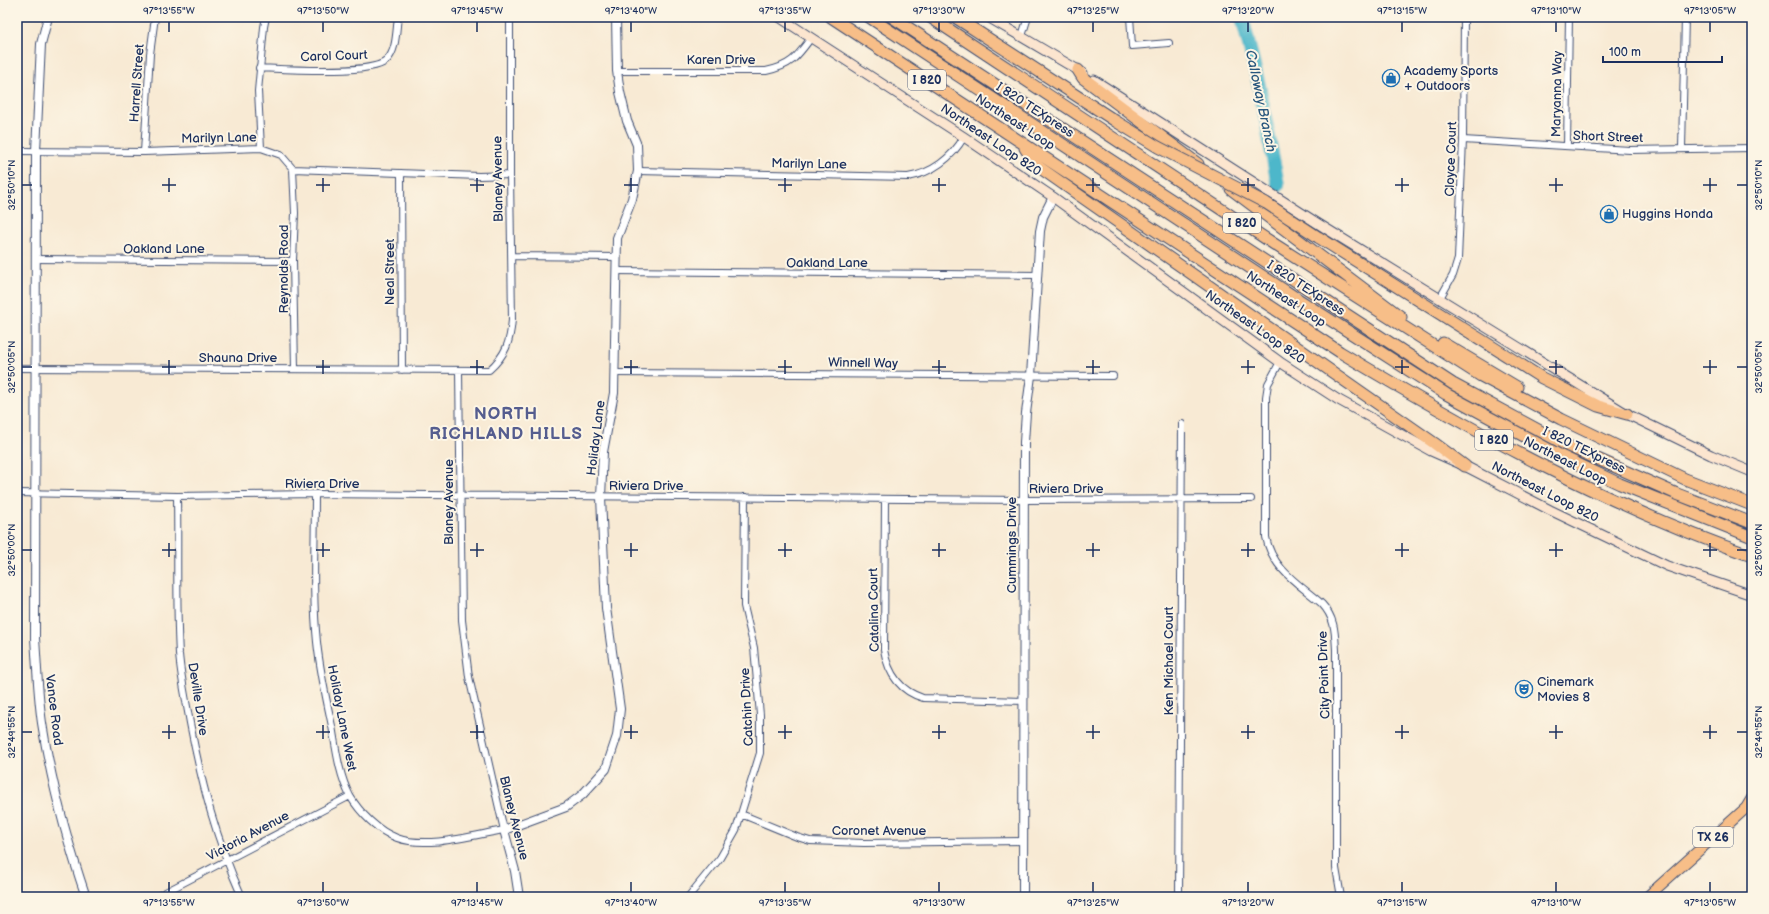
<svg xmlns="http://www.w3.org/2000/svg" width="1769" height="914" font-family="'Balsamiq Sans',sans-serif">
  <style>
    .lines { fill: none; stroke-linecap: round; stroke-linejoin: round }
    .river { stroke: #4db7ca; stroke-width: 14 }
    .minor-casing { stroke: #3c4b70; stroke-width: 8 }
    .tertiary-casing { stroke: #3c4b70; stroke-width: 10 }
    .secondary-casing { stroke: #3c4b70; stroke-width: 11 }
    .primary-casing { stroke: #3c4b70; stroke-width: 12 }
    .motorway-casing { stroke: #3c4b70; stroke-width: 13 }
    .minor { stroke: #fff; stroke-width: 6 }
    .tertiary { stroke: #fff; stroke-width: 8 }
    .secondary { stroke: #fce5cf; stroke-width: 9 }
    .primary { stroke: #f7be88; stroke-width: 10 }
    .motorway { stroke: #f7be88; stroke-width: 11 }
    .motorway-bridge-casing { stroke: #3c4b70; stroke-width: 13; stroke-linecap: butt }
    .motorway-bridge { stroke: #f7be88; stroke-width: 11 }
    .ticks { fill: none; stroke: #1b2f5e; stroke-width: 1.5 }
    .labels { text-anchor: middle; dominant-baseline: central; stroke-width: 4; stroke-linejoin: round; paint-order: stroke }
    .shield { fill: #fcf5e5; stroke: #5e6a86; stroke-width: 1 }
    .shield-label { font-size: 12px; font-weight: bold; fill: #1b2f5e }
    .street-label { font-size: 13px; fill: #1b2f5e; stroke: #fcf5e5 }
    .poi-label { font-size: 13px; fill: #1b2f5e; stroke: #fcf5e5; text-anchor: start }
    .water-label { font-size: 14px; font-style: italic; fill: #2a587e; stroke: #fcf5e5 }
    .district-label { font-size: 17px; font-weight: bold; letter-spacing: 1px; fill: #555d8f; stroke: #fcf5e5 }
    .neatline { fill: none; stroke: #1b2f5e; stroke-width: 1.5 }
    .ticks-label { font-size: 10px; text-anchor: middle; fill: #1b2f5e }
  </style>
  <rect width="100%" height="100%" fill="#fcf5e5"/>
  <filter id="ink" filterUnits="userSpaceOnUse"><feTurbulence type="fractalNoise" baseFrequency=".025" numOctaves="2"/><feDisplacementMap in="SourceGraphic" scale="8" xChannelSelector="R" yChannelSelector="G"/><feConvolveMatrix kernelMatrix="1 2 1 2 8 2 1 2 1" color-interpolation-filters="sRGB"/></filter>
  <filter id="wash" filterUnits="userSpaceOnUse"><feTurbulence type="fractalNoise" baseFrequency=".012" numOctaves="4" result="noise"/><feDisplacementMap in="SourceGraphic" scale="16" xChannelSelector="R" yChannelSelector="G"/><feGaussianBlur stdDeviation="0.9" result="paint"/><feColorMatrix in="noise" values="0 0 0 0 0 0 0 0 0 0 0 0 0 0 0 0 0 1.4 0 .05"/><feComposite in="paint" operator="in"/></filter>
  <g filter="url(#wash)">
    <rect width="100%" height="100%" fill="#f8ead4"/>
    <g class="lines">
      <!-- river -->
      <path class="river" d="M1242 17 1260 90 1278 185"/>
    </g>
  </g>
  <g filter="url(#ink)">
    <g class="lines">
      <defs>
        <path id="minor" d="M1130 17 1132 46 1169 43
          M1022 36 1028 17
          M259 68C284 69 370 75 386 61 397 51 396 30 398 17
          M617 71H766C791 66 797 57 811 38
          M1463 140 1630 150 1752 148
          M1567 146 1569 17
          M261 148 258 91 264 27 266 17
          M1682 148 1685 17
          M17 151 144 152 261 148 281 155 293 169 479 176 510 175
          M144 152 150 54 155 17
          M293 169 295 213 293 261 295 369
          M638 171 908 177C932 173 952 158 964 137
          M401 173 402 370
          M512 256 617 257
          M35 259 293 261
          M616 271 1038 275
          M1440 298 1453 275 1458 259 1463 140 1464 17
          M1280 362 1268 384 1266 397V537C1272 569 1299 584 1322 604 1335 618 1335 632 1336 650V868L1341 897
          M17 368 489 370C506 355 510 342 512 320L510 175V17
          M614 373 1113 376
          M17 493 177 496 315 494 1024 500 1251 499
          M315 494C315 543 312 593 317 642 320 671 326 698 332 726 336 749 339 775 350 796 360 813 378 831 397 838 427 849 474 835 504 830L469 677 462 620 459 370
          M177 496C178 549 176 602 179 654 181 678 186 700 190 723 202 786 216 839 242 897
          M885 499 884 650C888 673 900 691 923 698L1024 701
          M741 814 797 837 810 841 864 843 1023 841
          M156 897 350 796
          M688 897 720 858 736 830 760 753V715L754 648 744 606 745 497
          M1179 897 1182 424"/>
        <path id="tertiary" d="M48 17 41 44 36 151 35 638C37 667 38 695 42 723 51 782 67 841 86 897
          M519 897 515 871 504 830 566 807 582 795 606 769 617 736 620 709 606 608 601 497 603 452 614 393 617 238 632 199 638 171 637 145 627 121 620 92 617 71 616 17
          M1023 897 1024 442 1026 413 1031 376 1040 231 1043 217 1053 197"/>
        <path id="secondary" d="M779 17 964 137 1053 197 1280 362 1337 399 1431 451 1465 466 1550 510 1667 566 1752 595
          M988 17 1083 73
          M1094 80 1317 223 1627 414 1711 455 1752 472"/>
        <path id="primary" d="M1647 897 1746 808 1752 798"/>
        <path id="motorway" d="M831 17 1340 352C1472 431 1607 506 1752 556
          M869 17 1293 296 1446 394 1563 457 1620 484 1752 537
          M892 17 1453 384 1568 446 1677 494 1752 523
          M930 17 1274 244 1481 376 1561 419 1685 479 1752 505
          M955 17 1117 122
          M1078 70 1083 78 1198 164
          M1025 148 1036 165 1434 443 1465 466
          M1231 189 1401 317
          M1318 237 1542 378 1598 406 1627 414
          M1443 343 1517 387"/>
      </defs>
      <!-- minor casing -->
      <use href="#minor" class="minor-casing"/>
      <!-- tertiary casing -->
      <use href="#tertiary" class="tertiary-casing"/>
      <!-- secondary casing -->
      <use href="#secondary" class="secondary-casing"/>
      <!-- primary casing -->
      <use href="#primary" class="primary-casing"/>
      <!-- motorway casing -->
      <use href="#motorway" class="motorway-casing"/>
      <!-- minor -->
      <use href="#minor" class="minor"/>
      <!-- tertiary -->
      <use href="#tertiary" class="tertiary"/>
      <!-- secondary -->
      <use href="#secondary" class="secondary"/>
      <!-- primary -->
      <use href="#primary" class="primary"/>
      <!-- motorway -->
      <use href="#motorway" class="motorway"/>
      <defs>
        <path id="motorway-bridge" d="M1117 122 1158 147 1266 203 1318 237"/>
      </defs>
      <!-- motorway-bridge casing -->
      <use href="#motorway-bridge" class="motorway-bridge-casing"/>
      <!-- motorway-bridge -->
      <use href="#motorway-bridge" class="motorway-bridge"/>
    </g>
  </g>
  <!-- ticks -->
  <path class="ticks" d="M169 22V32M323 22V32M477 22V32M631 22V32M785 22V32M939 22V32M1093 22V32M1248 22V32M1402 22V32M1556 22V32M1710 22V32M169 178V192M323 178V192M477 178V192M631 178V192M785 178V192M939 178V192M1093 178V192M1248 178V192M1402 178V192M1556 178V192M1710 178V192M22 185H32M162 185H176M316 185H330M470 185H484M624 185H638M778 185H792M932 185H946M1086 185H1100M1241 185H1255M1395 185H1409M1549 185H1563M1703 185H1717M1737 185H1747M169 360V374M323 360V374M477 360V374M631 360V374M785 360V374M939 360V374M1093 360V374M1248 360V374M1402 360V374M1556 360V374M1710 360V374M22 367H32M162 367H176M316 367H330M470 367H484M624 367H638M778 367H792M932 367H946M1086 367H1100M1241 367H1255M1395 367H1409M1549 367H1563M1703 367H1717M1737 367H1747M169 543V557M323 543V557M477 543V557M631 543V557M785 543V557M939 543V557M1093 543V557M1248 543V557M1402 543V557M1556 543V557M1710 543V557M22 550H32M162 550H176M316 550H330M470 550H484M624 550H638M778 550H792M932 550H946M1086 550H1100M1241 550H1255M1395 550H1409M1549 550H1563M1703 550H1717M1737 550H1747M169 725V739M323 725V739M477 725V739M631 725V739M785 725V739M939 725V739M1093 725V739M1248 725V739M1402 725V739M1556 725V739M1710 725V739M22 732H32M162 732H176M316 732H330M470 732H484M624 732H638M778 732H792M932 732H946M1086 732H1100M1241 732H1255M1395 732H1409M1549 732H1563M1703 732H1717M1737 732H1747M169 882V892M323 882V892M477 882V892M631 882V892M785 882V892M939 882V892M1093 882V892M1248 882V892M1402 882V892M1556 882V892M1710 882V892"/>
  <!-- icons -->
  <defs>
    <symbol id="shop-ring" viewBox="-11 -11 22 22"><circle r="9.5" fill="#fcf5e5" stroke="#1f6fb2" stroke-width="1.5"/><path d="M-5-2.5h2.3a2.7 3.5 0 0 1 5.4 0H5L5.5 6h-11ZM-1.5-2.5h3a1.5 2.3 0 0 0-3 0Z" fill="#1f6fb2"/></symbol>
    <symbol id="theatre-ring" viewBox="-11 -11 22 22"><circle r="9.5" fill="#fcf5e5" stroke="#1f6fb2" stroke-width="1.5"/><path d="M-5-5.5Q0-4 5-5.5V0Q5 5 0 6Q-5 5-5 0ZM-3.3-2.5H-1v1.5H-3.3ZM1-2.5H3.3v1.5H1ZM-2.8 1Q0 5.5 2.8 1Z" fill="#1f6fb2"/></symbol>
  </defs>
  <g fill-rule="evenodd">
    <use href="#shop-ring" x="1381" y="68" width="20" height="20"/>
    <use href="#shop-ring" x="1599" y="204" width="20" height="20"/>
    <use href="#theatre-ring" x="1514" y="679" width="20" height="20"/>
  </g>
  <g class="labels">
    <!-- shield labels -->
    <g class="shield">
      <rect x="908" y="70" width="38" height="20" rx="3"/>
      <rect x="1223" y="213" width="38" height="20" rx="3"/>
      <rect x="1475" y="430" width="38" height="20" rx="3"/>
      <rect x="1693" y="827" width="40" height="20" rx="3"/>
    </g>
    <g class="shield-label">
      <text x="927" y="80">I 820</text>
      <text x="1242" y="223">I 820</text>
      <text x="1494" y="440">I 820</text>
      <text x="1713" y="837">TX 26</text>
    </g>
    <!-- street labels -->
    <g class="street-label">
      <text transform="translate(334 56) rotate(-2)">Carol Court</text>
      <text x="721" y="60">Karen Drive</text>
      <text transform="translate(137 83) rotate(-86)">Harrell Street</text>
      <text transform="translate(1557 94) rotate(-89)">Maryanna Way</text>
      <text transform="translate(1035 110) rotate(33)">I 820 TEXpress</text>
      <text transform="translate(1015 122) rotate(33)">Northeast Loop</text>
      <text transform="translate(1608 137) rotate(2)">Short Street</text>
      <text transform="translate(219 138) rotate(-1)">Marilyn Lane</text>
      <text transform="translate(991 140) rotate(34)">Northeast Loop 820</text>
      <text transform="translate(1451 159) rotate(-88)">Cloyce Court</text>
      <text transform="translate(809 164) rotate(1)">Marilyn Lane</text>
      <text transform="translate(498 179) rotate(-91)">Blaney Avenue</text>
      <text x="164" y="249">Oakland Lane</text>
      <text x="827" y="263">Oakland Lane</text>
      <text transform="translate(284 269) rotate(-90)">Reynolds Road</text>
      <text transform="translate(390 272) rotate(-90)">Neal Street</text>
      <text transform="translate(1306 288) rotate(33)">I 820 TEXpress</text>
      <text transform="translate(1286 299) rotate(33)">Northeast Loop</text>
      <text transform="translate(1255 327) rotate(35)">Northeast Loop 820</text>
      <text x="238" y="358">Shauna Drive</text>
      <text transform="translate(863 363) rotate(1)">Winnell Way</text>
      <text transform="translate(596 438) rotate(-83)">Holiday Lane</text>
      <text transform="translate(1584 450) rotate(26)">I 820 TEXpress</text>
      <text transform="translate(1565 461) rotate(27)">Northeast Loop</text>
      <text x="322" y="484">Riviera Drive</text>
      <text x="646" y="486">Riviera Drive</text>
      <text x="1066" y="489">Riviera Drive</text>
      <text transform="translate(1545 492) rotate(27)">Northeast Loop 820</text>
      <text transform="translate(449 502) rotate(-90)">Blaney Avenue</text>
      <text transform="translate(1012 545) rotate(-90)">Cummings Drive</text>
      <text transform="translate(874 610) rotate(-91)">Catalina Court</text>
      <text transform="translate(1169 661) rotate(-90)">Ken Michael Court</text>
      <text transform="translate(1324 675) rotate(-92)">City Point Drive</text>
      <text transform="translate(198 699) rotate(81)">Deville Drive</text>
      <text transform="translate(747 707) rotate(-93)">Catchin Drive</text>
      <text transform="translate(54 710) rotate(83)">Vance Road</text>
      <text transform="translate(342 718) rotate(79)">Holiday Lane West</text>
      <text transform="translate(514 818) rotate(76)">Blaney Avenue</text>
      <text x="879" y="831">Coronet Avenue</text>
      <text transform="translate(248 836) rotate(-28)">Victoria Avenue</text>
    </g>
    <!-- poi labels -->
    <g class="poi-label">
      <text x="1404" y="71">Academy Sports<tspan x="1404" dy="15">+ Outdoors</tspan></text>
      <text x="1622" y="214">Huggins Honda</text>
      <text x="1537" y="682">Cinemark<tspan x="1537" dy="15">Movies 8</tspan></text>
    </g>
    <!-- water labels -->
    <g class="water-label">
      <text transform="translate(1261 101) rotate(78)">Calloway Branch</text>
    </g>
    <!-- district labels -->
    <g class="district-label">
      <text x="506" y="414">NORTH<tspan x="506" dy="20">RICHLAND HILLS</tspan></text>
    </g>
  </g>
  <!-- margin -->
  <rect width="1769" height="914" fill="none" stroke="#fcf5e5" stroke-width="44"/>
  <!-- scale -->
  <path d="M1603 56v6h119v-6" fill="none" stroke="#1b2f5e" stroke-width="2"/>
  <text x="1609" y="56" font-size="12" fill="#1b2f5e" stroke="#fcf5e5" stroke-width="3" paint-order="stroke">100 m</text>
  <rect x="22" y="22" width="1725" height="870" class="neatline"/>
  <g class="ticks-label">
    <text x="169" y="14">97°13'55"W</text>
    <text x="323" y="14">97°13'50"W</text>
    <text x="477" y="14">97°13'45"W</text>
    <text x="631" y="14">97°13'40"W</text>
    <text x="785" y="14">97°13'35"W</text>
    <text x="939" y="14">97°13'30"W</text>
    <text x="1093" y="14">97°13'25"W</text>
    <text x="1248" y="14">97°13'20"W</text>
    <text x="1402" y="14">97°13'15"W</text>
    <text x="1556" y="14">97°13'10"W</text>
    <text x="1710" y="14">97°13'05"W</text>
    <text transform="translate(11 185) rotate(-90)" y="4">32°50'10"N</text>
    <text transform="translate(1758 185) rotate(-90)" y="4">32°50'10"N</text>
    <text transform="translate(11 367) rotate(-90)" y="4">32°50'05"N</text>
    <text transform="translate(1758 367) rotate(-90)" y="4">32°50'05"N</text>
    <text transform="translate(11 550) rotate(-90)" y="4">32°50'00"N</text>
    <text transform="translate(1758 550) rotate(-90)" y="4">32°50'00"N</text>
    <text transform="translate(11 732) rotate(-90)" y="4">32°49'55"N</text>
    <text transform="translate(1758 732) rotate(-90)" y="4">32°49'55"N</text>
    <text x="169" y="906">97°13'55"W</text>
    <text x="323" y="906">97°13'50"W</text>
    <text x="477" y="906">97°13'45"W</text>
    <text x="631" y="906">97°13'40"W</text>
    <text x="785" y="906">97°13'35"W</text>
    <text x="939" y="906">97°13'30"W</text>
    <text x="1093" y="906">97°13'25"W</text>
    <text x="1248" y="906">97°13'20"W</text>
    <text x="1402" y="906">97°13'15"W</text>
    <text x="1556" y="906">97°13'10"W</text>
    <text x="1710" y="906">97°13'05"W</text>
  </g>
</svg>
